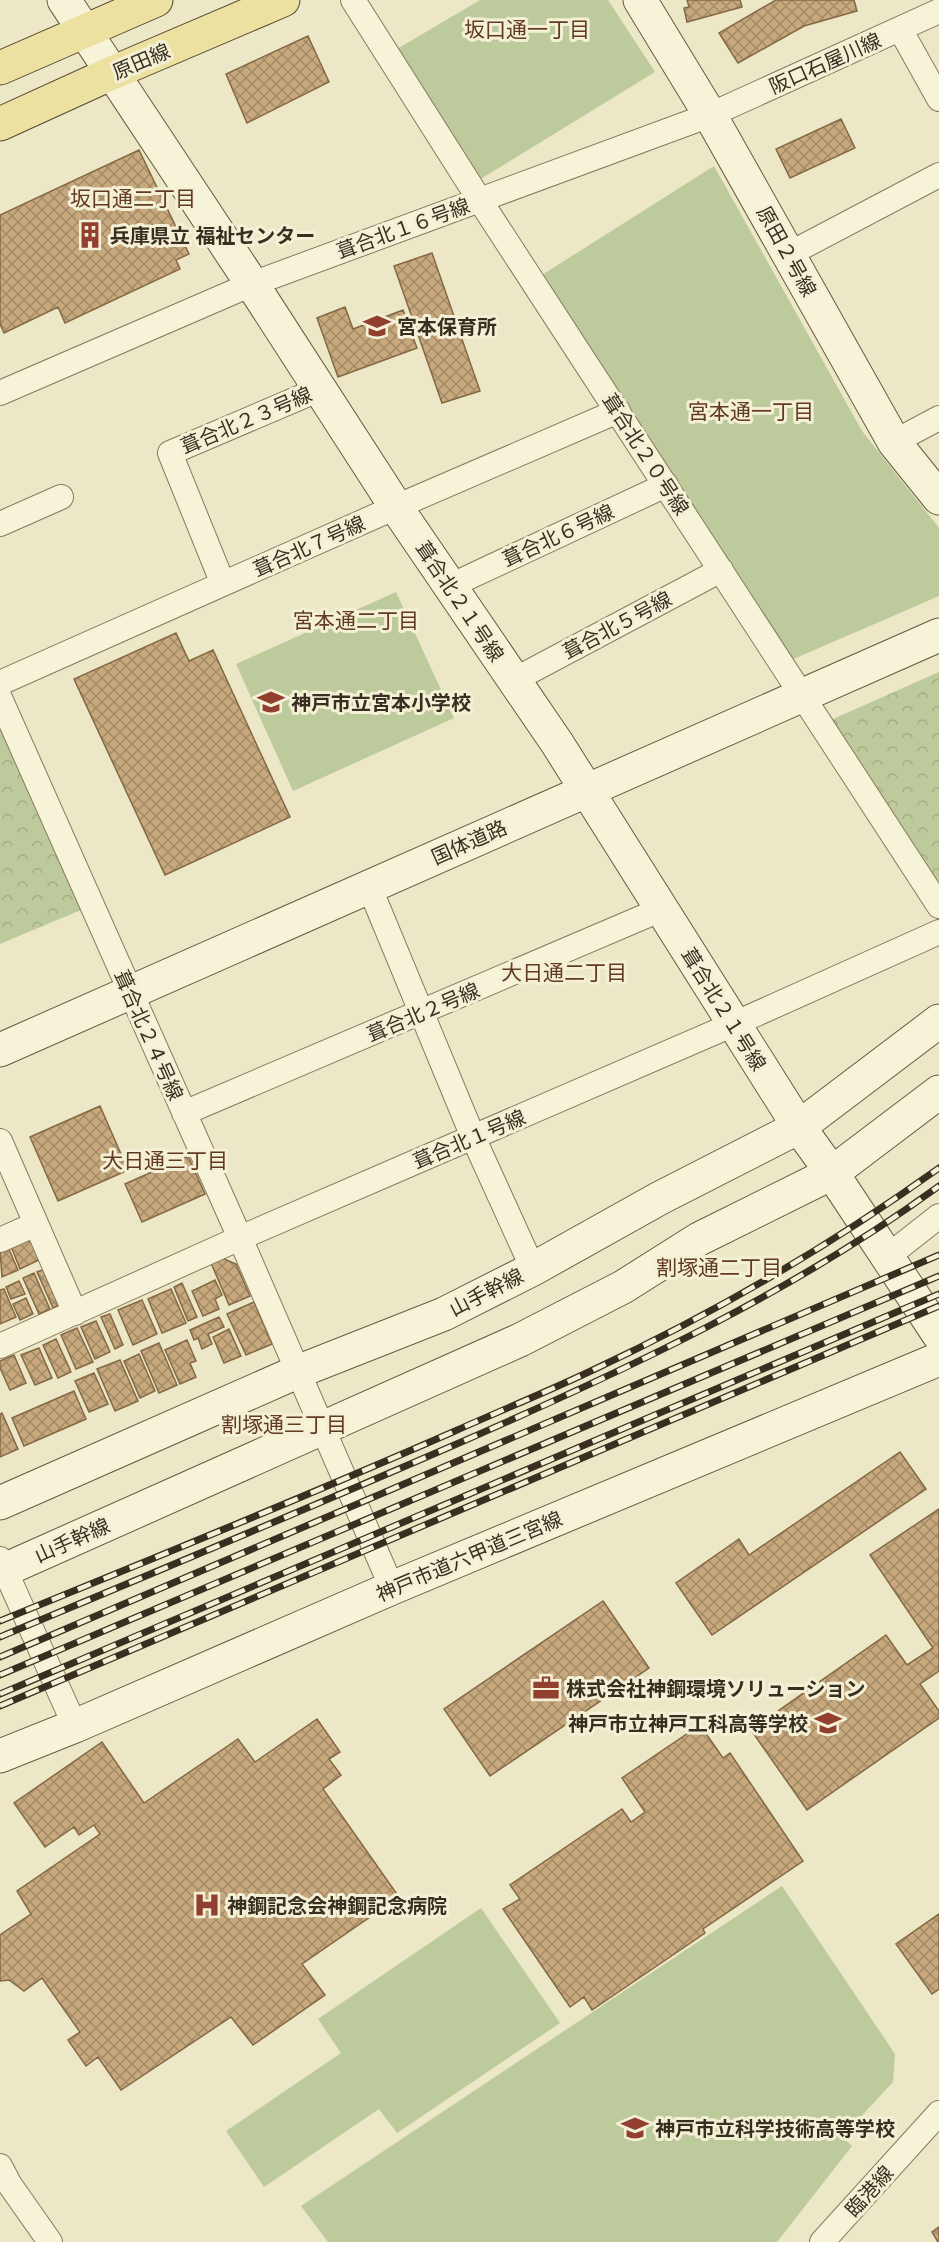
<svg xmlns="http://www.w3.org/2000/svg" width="939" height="2242" font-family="Lora,'Noto Sans JP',serif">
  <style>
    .park { fill: url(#park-crowns) }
    .pitch { fill: #bdca9b }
    .building { fill: url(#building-cross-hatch); stroke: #846844; stroke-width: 1.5 }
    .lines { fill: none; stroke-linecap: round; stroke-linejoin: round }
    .street-casing { stroke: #877a5d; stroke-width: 26 }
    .secondary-casing { stroke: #685b40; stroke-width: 35 }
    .primary-casing { stroke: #554731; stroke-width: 35 }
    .street { stroke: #f7f3d9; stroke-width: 24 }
    .secondary { stroke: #f7f3d9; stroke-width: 33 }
    .primary { stroke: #ede1a1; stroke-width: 33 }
    .rail-casing { stroke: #382f20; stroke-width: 7 }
    .rail { stroke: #f4f0d5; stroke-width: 4.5; stroke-dasharray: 14; stroke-linecap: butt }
    .labels { text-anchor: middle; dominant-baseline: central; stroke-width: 6; stroke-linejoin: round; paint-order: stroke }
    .street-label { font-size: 20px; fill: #382f20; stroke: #f4f0d5 }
    .poi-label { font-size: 20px; font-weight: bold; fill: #382f20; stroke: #f4f0d5; text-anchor: start }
    .neighbourhood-label { font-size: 21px; fill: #623921; stroke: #f4f0d5 }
  </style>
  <defs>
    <pattern id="park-crowns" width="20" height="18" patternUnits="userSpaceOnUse" patternTransform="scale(1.5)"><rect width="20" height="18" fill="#bdca9b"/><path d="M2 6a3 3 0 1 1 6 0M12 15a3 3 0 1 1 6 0" fill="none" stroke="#a3ae85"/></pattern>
    <pattern id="building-cross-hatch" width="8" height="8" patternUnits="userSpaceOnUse" patternTransform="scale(1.5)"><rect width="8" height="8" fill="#c8a97e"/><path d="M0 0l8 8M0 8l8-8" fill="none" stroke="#a38a67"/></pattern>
  </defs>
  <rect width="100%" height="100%" fill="#ece7c6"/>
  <!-- park -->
  <path class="park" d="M939 672V888L831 720Z
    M0 713 88 907 0 944Z"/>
  <!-- pitch -->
  <path class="pitch" d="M480 0H608L655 72 476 182 397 49Z
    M714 166 862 431 939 528V596L789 661 542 275Z
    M396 592 454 718 293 791 236 664Z
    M782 1886 895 2054 893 2082 842 2137 852 2146 777 2242H328L301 2206Z
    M481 1908 560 2023 397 2133 379 2109 264 2187 226 2131 341 2053 318 2019Z"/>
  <!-- building -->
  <path class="building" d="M687 0H740L742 7 687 22 684 8 689 7Z
    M776 0H854L857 11 804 26 738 63 719 33Z
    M308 36 329 82 247 123 226 74Z
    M841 119 855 148 790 178 776 149Z
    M139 150 189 254 176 260 180 269 65 323 58 307 4 333 0 324V215Z
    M432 253 480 391 442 403 394 266Z
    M345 307 353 329 403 310 417 348 338 377 317 318Z
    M176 633 189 661 213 650 290 817 165 875 74 679Z
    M100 1106 128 1170 58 1201 30 1137Z
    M188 1156 205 1194 142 1222 125 1184Z
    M30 1235 41 1259 20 1269 10 1244Z
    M8 1247 18 1270 2 1277 0 1251Z
    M222 1258 236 1264 250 1296 229 1305 211 1263Z
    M48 1268 63 1303 53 1308 37 1272Z
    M34 1273 50 1309 39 1314 23 1278Z
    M215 1280 222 1295 215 1299 219 1309 203 1316 192 1291Z
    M19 1281 25 1294 11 1299 6 1287Z
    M182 1283 197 1317 188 1321 174 1287Z
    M4 1289 16 1317 0 1324V1290Z
    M171 1289 186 1323 162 1333 148 1299Z
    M26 1298 33 1314 20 1320 13 1304Z
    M142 1300 157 1334 133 1345 118 1310Z
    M254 1302 272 1344 246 1355 227 1314Z
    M110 1314 123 1345 115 1349 101 1317Z
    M219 1317 224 1327 208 1334 212 1344 202 1349 198 1338 194 1340 190 1330Z
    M96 1321 110 1352 95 1359 81 1327Z
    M77 1328 93 1362 76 1369 61 1335Z
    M229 1329 241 1356 224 1363 213 1337Z
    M56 1339 71 1372 58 1378 43 1345Z
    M187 1340 196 1361 190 1363 196 1377 180 1384 165 1350Z
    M159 1343 177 1385 159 1393 141 1351Z
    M39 1348 52 1378 35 1385 21 1355Z
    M139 1354 155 1391 140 1398 124 1361Z
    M14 1355 26 1383 10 1390 0 1368V1361Z
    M120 1360 138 1401 115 1411 97 1369Z
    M94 1373 108 1404 89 1412 75 1381Z
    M74 1391 86 1419 24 1446 12 1418Z
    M2 1413 18 1449 0 1457V1414Z
    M900 1452 926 1489 712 1635 676 1583 739 1539 749 1555Z
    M939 1509V1671L920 1684 939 1711V1718L807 1810 751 1730 886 1635 907 1665 933 1648 870 1555Z
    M603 1601 649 1668 490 1776 444 1709Z
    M317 1719 340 1752 329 1759 341 1775 323 1789 399 1897 302 1964 325 1995 253 2045 231 2017 121 2090 98 2057 86 2066 68 2040 80 2032 42 1978 24 1991 9 1980 0 1981V1935L31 1914 17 1891 100 1834 94 1825 79 1835 74 1827 45 1847 14 1803 102 1742 144 1803 238 1739 255 1762Z
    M700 1725 723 1758 730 1753 803 1861 703 1929 705 1933 592 2010 584 1997 570 2007 503 1909 520 1899 510 1885 622 1809 631 1822 645 1812 622 1778Z
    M939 1914V1989L932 1994 896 1944Z
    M939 2227V2242H938L932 2232Z"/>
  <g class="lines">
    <defs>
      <path id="street" d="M353 0 479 199 939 906
        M900 29 939 99
        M789 254 939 175
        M0 393 252 284 710 115 939 11
        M894 442 939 418
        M0 524 61 497
        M223 584 170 453 320 389
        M450 586 666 485
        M514 680 721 570
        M0 683 396 507 618 411
        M0 698 240 1238 392 1588
        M369 886 473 1137 533 1269
        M184 1113 662 909
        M0 1141 75 1313
        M0 1240 36 1224
        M887 1257 939 1216
        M0 1346 240 1238 734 1024 939 932
        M0 1559 75 1726
        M0 2166 10 2185 50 2242
        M822 2242 939 2113"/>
      <path id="secondary" d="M64 0 252 284 396 507 557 743 799 1127 832 1173 939 1335
        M640 0 710 115 894 442 939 498
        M0 1050 939 635
        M0 1503 297 1372 444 1314 533 1269 660 1198 799 1127 939 1021
        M0 1572 520 1340 623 1287 699 1239 832 1173 939 1092
        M0 1756 75 1726 392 1588 939 1359"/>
      <path id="primary" d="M0 68 156 0
        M0 124 112 73 283 0"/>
    </defs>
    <!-- street casing -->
    <use href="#street" class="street-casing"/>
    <!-- secondary casing -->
    <use href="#secondary" class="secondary-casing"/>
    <!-- primary casing -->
    <use href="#primary" class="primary-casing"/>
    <!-- street -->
    <use href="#street" class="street"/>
    <!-- secondary -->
    <use href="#secondary" class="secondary"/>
    <!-- primary -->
    <use href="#primary" class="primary"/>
    <defs>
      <path id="rail" d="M0 1621C152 1559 305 1497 455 1431 502 1410 549 1391 595 1369 715 1313 831 1245 939 1168
        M0 1637C153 1573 307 1509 459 1443 626 1370 792 1293 939 1186
        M0 1657 939 1255
        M0 1675 939 1276
        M0 1694 939 1294
        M0 1706 939 1306"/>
    </defs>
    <!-- rail casing -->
    <use href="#rail" class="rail-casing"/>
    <!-- rail -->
    <use href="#rail" class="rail"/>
  </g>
  <!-- icons -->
  <defs>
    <symbol id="building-bare" viewBox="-9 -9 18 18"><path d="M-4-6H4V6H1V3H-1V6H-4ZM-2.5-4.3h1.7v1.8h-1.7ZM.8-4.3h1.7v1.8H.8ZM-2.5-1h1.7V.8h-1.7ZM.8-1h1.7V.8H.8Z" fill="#923f30" stroke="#f4f0d5" stroke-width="2.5" paint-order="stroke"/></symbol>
    <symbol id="school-bare" viewBox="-9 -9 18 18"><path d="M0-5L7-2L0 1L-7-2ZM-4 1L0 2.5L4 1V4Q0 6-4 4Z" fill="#923f30" stroke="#f4f0d5" stroke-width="2.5" paint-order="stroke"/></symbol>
    <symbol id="office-bare" viewBox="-9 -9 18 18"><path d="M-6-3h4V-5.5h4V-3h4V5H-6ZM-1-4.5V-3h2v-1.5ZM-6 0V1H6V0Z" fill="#923f30" stroke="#f4f0d5" stroke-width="2.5" paint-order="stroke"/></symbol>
    <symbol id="hospital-bare" viewBox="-9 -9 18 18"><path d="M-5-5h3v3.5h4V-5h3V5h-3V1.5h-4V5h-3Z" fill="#923f30" stroke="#f4f0d5" stroke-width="2.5" paint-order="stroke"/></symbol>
  </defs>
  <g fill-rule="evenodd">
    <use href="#building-bare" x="71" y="216" width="38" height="38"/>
    <use href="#school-bare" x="358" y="307" width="38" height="38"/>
    <use href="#school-bare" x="252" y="683" width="38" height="38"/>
    <use href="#office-bare" x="527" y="1669" width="38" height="38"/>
    <use href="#school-bare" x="809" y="1704" width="38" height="38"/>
    <use href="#hospital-bare" x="188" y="1886" width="38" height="38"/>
    <use href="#school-bare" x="616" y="2109" width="38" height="38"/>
  </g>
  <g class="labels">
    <!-- street labels -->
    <g class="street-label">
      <text transform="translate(141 61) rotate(-23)">原田線</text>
      <text transform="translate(825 63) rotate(-24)">阪口石屋川線</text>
      <text transform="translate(403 228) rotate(-20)">葺合北１６号線</text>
      <text transform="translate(787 251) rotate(61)">原田２号線</text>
      <text transform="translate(246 420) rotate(-23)">葺合北２３号線</text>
      <text transform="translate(646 454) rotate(57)">葺合北２０号線</text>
      <text transform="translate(558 535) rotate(-25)">葺合北６号線</text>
      <text transform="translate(309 546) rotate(-24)">葺合北７号線</text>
      <text transform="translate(460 601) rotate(56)">葺合北２１号線</text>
      <text transform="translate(617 625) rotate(-28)">葺合北５号線</text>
      <text transform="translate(469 842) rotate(-24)">国体道路</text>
      <text transform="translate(724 1009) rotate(58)">葺合北２１号線</text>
      <text transform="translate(423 1012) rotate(-23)">葺合北２号線</text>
      <text transform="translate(149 1035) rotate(66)">葺合北２４号線</text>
      <text transform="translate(469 1139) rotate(-23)">葺合北１号線</text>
      <text transform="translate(486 1292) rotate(-27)">山手幹線</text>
      <text transform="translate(72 1540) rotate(-24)">山手幹線</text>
      <text transform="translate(469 1556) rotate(-23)">神戸市道六甲道三宮線</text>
      <text transform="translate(869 2191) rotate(-48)">臨港線</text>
    </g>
    <!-- poi labels -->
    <g class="poi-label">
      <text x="110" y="235">兵庫県立 福祉センター</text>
      <text x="397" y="326">宮本保育所</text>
      <text x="291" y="702">神戸市立宮本小学校</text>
      <text x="566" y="1688">株式会社神鋼環境ソリューション</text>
      <text x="808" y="1723" text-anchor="end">神戸市立神戸工科高等学校</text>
      <text x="227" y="1905">神鋼記念会神鋼記念病院</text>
      <text x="655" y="2128">神戸市立科学技術高等学校</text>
    </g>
    <!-- neighbourhood labels -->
    <g class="neighbourhood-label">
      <text x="527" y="29">坂口通一丁目</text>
      <text x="133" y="198">坂口通二丁目</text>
      <text x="751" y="411">宮本通一丁目</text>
      <text x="356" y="620">宮本通二丁目</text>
      <text x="564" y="972">大日通二丁目</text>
      <text x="165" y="1160">大日通三丁目</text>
      <text x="719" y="1267">割塚通二丁目</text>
      <text x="284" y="1424">割塚通三丁目</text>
    </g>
  </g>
</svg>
